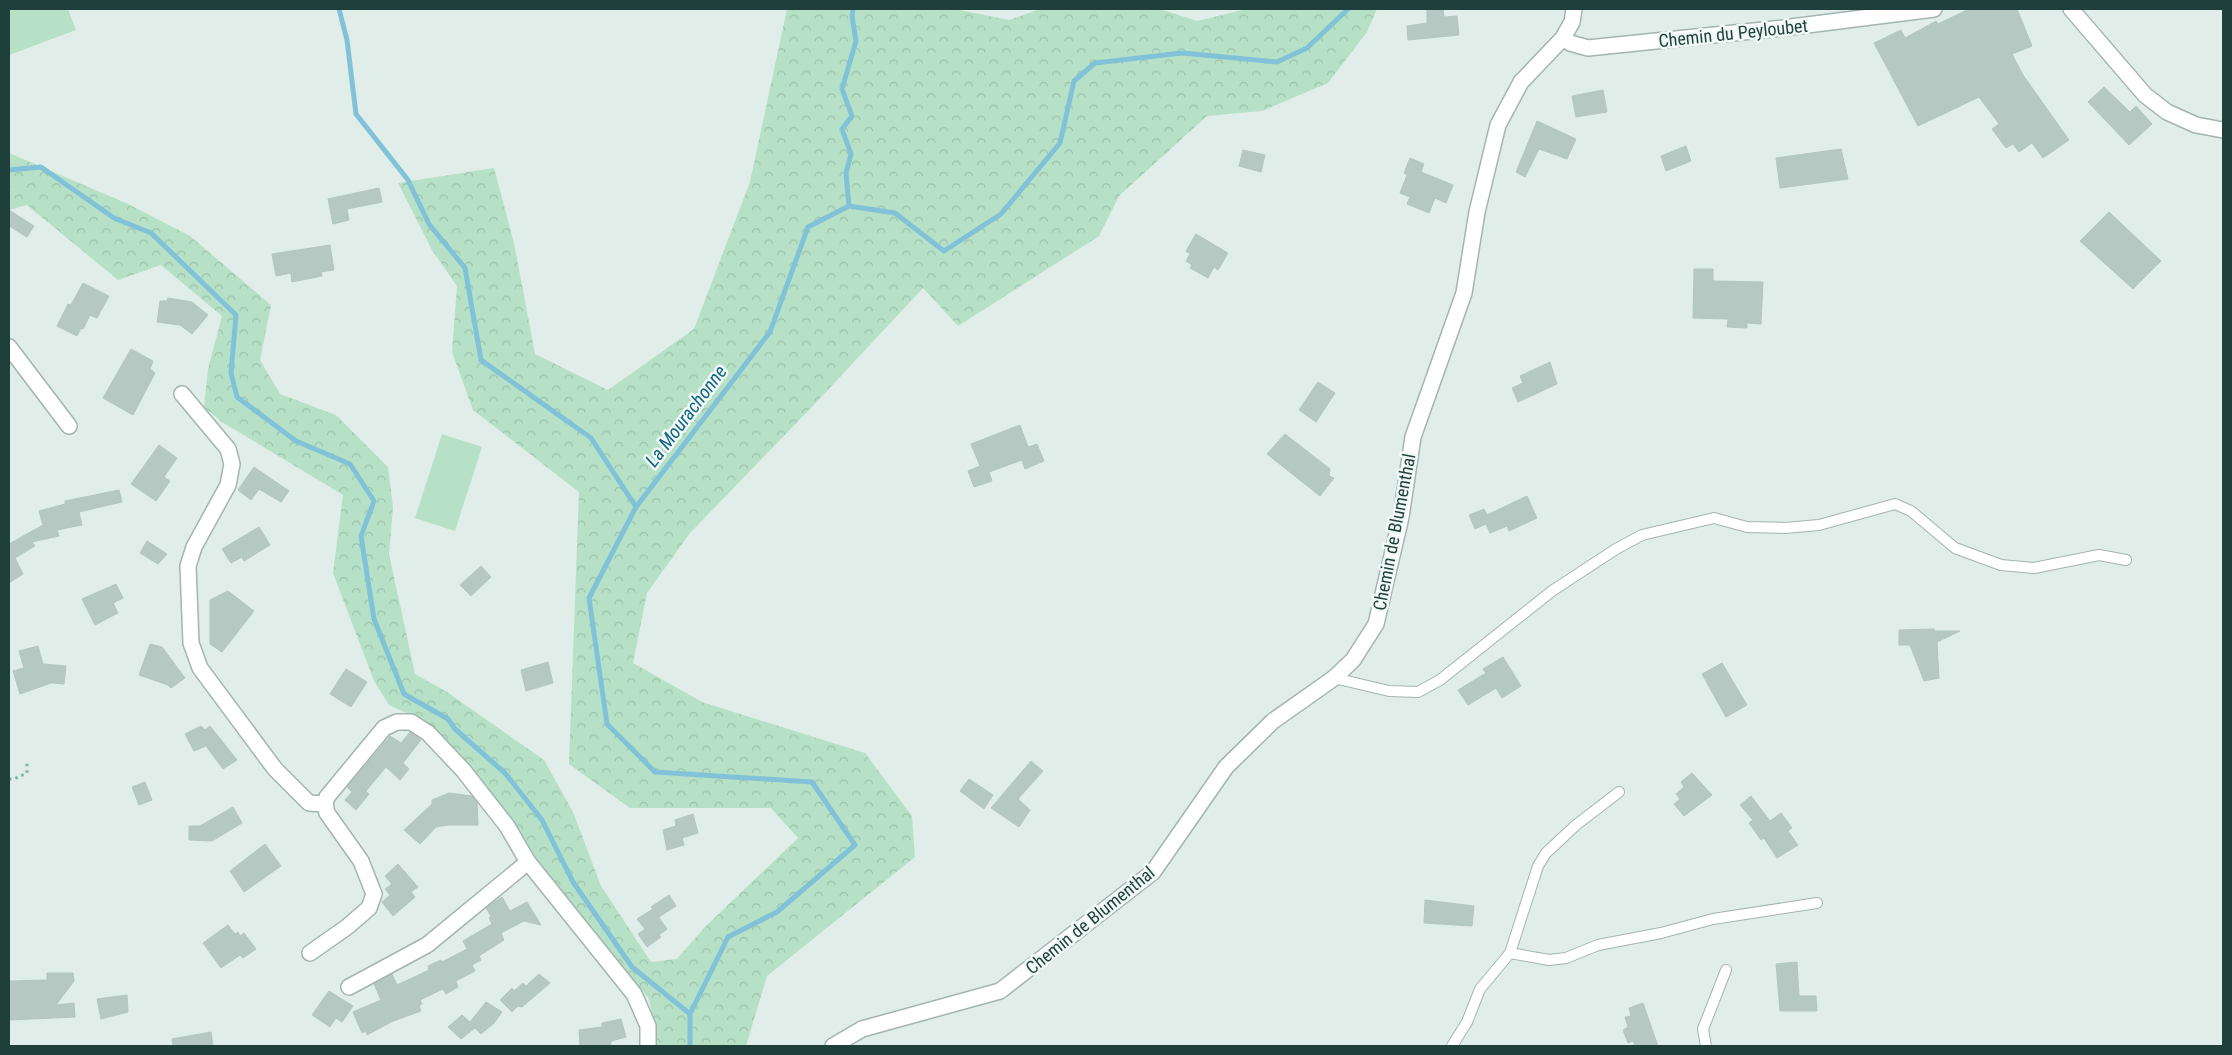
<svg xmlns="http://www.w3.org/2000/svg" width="2232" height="1055" font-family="'Roboto Condensed',sans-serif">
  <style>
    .forest { fill: url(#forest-crowns) }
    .pitch { fill: #b6e1c6 }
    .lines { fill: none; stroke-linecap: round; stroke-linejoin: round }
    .stream { stroke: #82c2d8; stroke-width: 5 }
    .building { fill: #b5c8c2; stroke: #b2c7c1 }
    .service-casing { stroke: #a2b5b0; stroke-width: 12 }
    .minor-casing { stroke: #a2b5b0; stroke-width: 18 }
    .path { stroke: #7db4a8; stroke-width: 3; stroke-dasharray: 2.5 4; stroke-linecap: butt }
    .service { stroke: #fff; stroke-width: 10 }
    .minor { stroke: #fff; stroke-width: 15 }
    .labels { text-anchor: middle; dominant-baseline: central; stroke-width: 5; stroke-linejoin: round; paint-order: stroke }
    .street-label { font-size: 18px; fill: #1f3f3a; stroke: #f1f9f6 }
    .water-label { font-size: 19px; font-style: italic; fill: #126482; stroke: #f1f9f6 }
  </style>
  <defs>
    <pattern id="forest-crowns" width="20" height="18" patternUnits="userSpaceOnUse" patternTransform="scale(1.25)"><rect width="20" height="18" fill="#b6e1c6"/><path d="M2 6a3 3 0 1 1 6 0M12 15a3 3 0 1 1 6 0" fill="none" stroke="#9cc2ab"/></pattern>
  </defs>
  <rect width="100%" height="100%" fill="#e0ede8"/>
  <!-- forest -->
  <path class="forest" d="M787 9H955L1009 20 1040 9H1160L1197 21 1247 9H1377L1367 32 1328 83 1262 111 1207 116 1119 196 1099 236 958 326 923 288 810 409 690 533 647 593 633 663 702 702 865 753 912 816 915 857 767 976 746 1046H656V1032L649 999 547 872 448 742 424 721 389 705 374 681 333 573 343 495 222 422 204 407 208 369 222 316 161 265 118 280 27 205 9 210V153L128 204 190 236 271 305 260 360 280 394 336 415 388 467 393 507 389 554 415 674 447 692 544 760 573 812 601 886 651 962 677 959 705 927 798 838 771 808H630L569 764 579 492 473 410 452 352 457 286 432 250 398 183 494 168 514 243 535 354 608 390 694 329 750 182Z"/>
  <!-- pitch -->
  <path class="pitch" d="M9 9H68L76 30 9 55Z
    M442 434 482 447 455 531 415 518Z"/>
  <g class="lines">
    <!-- stream -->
    <path class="stream" d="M339 9 347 40 356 114 408 180 429 224 465 268 481 360 591 438 636 507
      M9 170 41 167 114 218 151 233 236 315 231 373 237 397 296 441 350 464 374 501 361 536 374 619 404 694 448 719 455 729 505 773 542 820 573 882 632 967 690 1014
      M849 206 846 173 851 154 842 129 852 116 842 89 856 41 852 16 853 9
      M690 1046V1014L728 937 777 912 855 845 812 782 655 772 607 724 589 598 636 507 770 332 808 227 849 206 895 213 944 251 1001 214 1060 143 1074 81 1095 63 1182 53 1277 62 1307 48 1348 9"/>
  </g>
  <!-- building -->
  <path class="building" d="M1427 9H1443L1444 17 1457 16 1459 35 1408 40 1407 26 1427 23Z
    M1969 9H2017L2032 46 2012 54 2023 75 2069 140 2043 158 2032 143 2019 152 2013 144 2006 148 1992 129 1999 124 1979 97 1918 126 1874 43 1901 30 1905 38 1936 21 1938 24Z
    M2104 87 2130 112 2136 106 2152 124 2129 145 2088 102Z
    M1603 90 1607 112 1576 117 1572 96Z
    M1537 121 1576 139 1567 159 1539 149 1525 177 1516 172Z
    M1686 146 1691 161 1666 171 1661 156Z
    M1841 149 1848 179 1780 188 1776 158Z
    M1243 150 1265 155 1261 172 1239 166Z
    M1410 158 1424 164 1421 172 1453 185 1446 203 1435 198 1429 213 1407 204 1410 197 1400 193 1407 175 1404 173Z
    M379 188 382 202 347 209 349 220 333 224 328 199Z
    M9 210 34 226 27 237 9 226Z
    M2109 212 2161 261 2133 289 2080 241Z
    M1196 234 1228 253 1218 270 1214 267 1208 278 1190 268 1192 265 1186 261 1190 254 1186 251Z
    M330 245 334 270 321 272 322 276 292 282 291 273 276 276 272 254Z
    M1694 269H1713V281L1763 282 1761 324 1747 323V328L1727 327 1728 319 1693 318Z
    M83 283 109 296 97 318 90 315 83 329 81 328 77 336 57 326 68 304 71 305Z
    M168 298 192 302 208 315 192 334 180 325 157 322 160 301H167Z
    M131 349 153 361 150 369 155 373 133 415 103 398Z
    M1550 362 1557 384 1518 402 1512 388 1523 383 1520 376Z
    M1318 382 1335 393 1316 422 1299 410Z
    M1020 425 1028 447 1037 444 1044 461 1025 469 1022 460 989 472 992 481 974 487 968 471 980 466 971 444Z
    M1285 434 1330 469 1329 476 1334 478 1320 496 1267 454Z
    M159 445 177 458 164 477 170 481 156 501 131 484Z
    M254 467 289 491 281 502 259 489 251 500 238 490Z
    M119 490 122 502 79 512 82 525 57 530 59 536 32 542 35 546 15 558 23 574 9 583V544L43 525 39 511 65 504V501Z
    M1527 496 1537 518 1509 531 1507 526 1490 533 1486 524 1475 529 1469 515 1484 509 1487 515Z
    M259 527 270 545 244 561 242 557 231 563 222 549Z
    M147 541 167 554 158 564 140 553Z
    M481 566 491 577 471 596 460 585Z
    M116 584 123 598 113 603 118 613 95 625 82 599Z
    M228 591 254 611 222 652 210 644V600Z
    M1934 629 1935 631H1960L1937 642 1939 678 1924 681 1910 645H1899V630Z
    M150 644 162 647 185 678 171 688 168 685 139 675Z
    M38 646 43 664 66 666 64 684 51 683 20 694 13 671 24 668 19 651Z
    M1503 657 1521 686 1502 698 1496 688 1468 705 1458 690 1486 673 1483 669Z
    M548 662 553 683 526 691 521 670Z
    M1722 663 1747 705 1726 717 1702 674Z
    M346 669 367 682 351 707 330 694Z
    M201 726 205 730 210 726 237 760 223 769 206 746 194 751 185 734Z
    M410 732 421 740 403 763 409 769 400 780 386 767 366 791 369 794 356 810 345 800 352 792 347 787 390 736 401 743Z
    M1031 761 1043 771 1018 799 1030 810 1019 827 991 808Z
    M1692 773 1712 795 1684 816 1674 804 1680 799 1676 794 1684 787 1681 782Z
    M969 779 993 795 984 809 960 791Z
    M145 782 152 800 139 805 132 787Z
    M449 793 472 796 477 803 478 825H448L436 827 420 844 404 830 432 804V800Z
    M1751 796 1770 821 1781 813 1792 828 1788 831 1798 845 1777 858 1764 838 1761 840 1749 823 1753 820 1740 805Z
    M233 807 242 823 212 841 189 840V826H200Z
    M693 814 698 833 682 838 684 845 667 850 663 830 676 826 675 820Z
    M265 844 281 866 244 892 230 871Z
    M398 864 418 887 411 892 415 897 393 916 382 902 390 895 385 889 392 884 385 876Z
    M669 895 676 906 659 917 653 909 667 929 659 935 661 937 647 947 638 934 645 929 637 919 653 909 651 907Z
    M502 897 510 911 527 902 541 925 524 921 501 933 504 940 479 956 481 960 472 965 475 971 456 981 458 987 446 994 443 989 420 1000 422 1004 419 1006 421 1011 391 1022 367 1035 366 1031 362 1033 353 1012 381 1000 374 984 392 974 397 985 429 970 428 966 441 960 442 962 467 949 463 941 492 924 489 918 491 916 486 908Z
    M1425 900 1474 906 1472 926 1424 923Z
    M228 925 235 934 238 932 240 936 244 933 256 949 243 958 240 955 221 968 203 943Z
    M1797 962 1799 996H1816L1817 1011H1780L1776 964Z
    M47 973H73L74 981 56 1005 74 1003 75 1017 9 1020V981L47 980Z
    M539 974 550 983 522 1007 518 1006 512 1012 500 1000 512 988 514 991 523 983 526 986Z
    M329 991 353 1006 342 1022 336 1018 330 1027 312 1015Z
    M127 995 128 1012 101 1019 97 999Z
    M486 1002 502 1012 494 1023 481 1034 475 1028 461 1039 448 1027 462 1015 470 1022Z
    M1643 1003 1658 1046H1635L1633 1041 1628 1043 1623 1030 1628 1027 1625 1017 1631 1016 1629 1008Z
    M621 1019 626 1037 611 1041V1044L605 1046H580L579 1030 602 1027V1023Z
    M211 1032 213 1046H173L172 1039Z"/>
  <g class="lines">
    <defs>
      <path id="service" d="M1334 678 1389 691 1418 692 1440 680 1552 591 1616 549 1642 535 1714 518 1747 527 1785 528 1819 525 1895 504 1911 511 1955 548 2001 565 2034 568 2099 555 2126 560
        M1510 953 1549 960 1566 958 1598 945 1661 933 1713 919 1817 903
        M1452 1046 1467 1022 1480 989 1510 953 1538 866 1546 853 1576 825 1619 792
        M1706 1046 1703 1029 1726 970"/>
      <path id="minor" d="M2071 9 2145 95 2167 112 2196 125 2223 130
        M1563 38 1570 43 1588 48 1783 28 1934 9
        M9 347 69 426
        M182 394 228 449 232 464 228 485 194 547 188 566 191 643 200 668 275 769 309 803 325 804
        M310 953 347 927 369 908 374 894 361 861 327 813 325 804 327 797 384 728 397 722H411L428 733 463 770 507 826 528 862 634 994 648 1026V1046
        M349 987 427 945 528 862
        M833 1046 862 1029 1000 991 1153 872 1226 767 1273 721 1334 678 1353 660 1376 624 1401 517 1413 437 1464 293 1477 212 1498 125 1521 82 1563 38 1572 22 1574 9"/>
    </defs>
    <!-- service casing -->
    <use href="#service" class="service-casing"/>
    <!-- minor casing -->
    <use href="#minor" class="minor-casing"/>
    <!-- path -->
    <path class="path" d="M9 779H14L27 773V763"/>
    <!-- service -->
    <use href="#service" class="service"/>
    <!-- minor -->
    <use href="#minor" class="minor"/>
  </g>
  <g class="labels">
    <!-- street labels -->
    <g class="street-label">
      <text transform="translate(1733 33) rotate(-6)">Chemin du Peyloubet</text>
      <text transform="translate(1394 532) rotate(-79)">Chemin de Blumenthal</text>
      <text transform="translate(1090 920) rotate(-39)">Chemin de Blumenthal</text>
    </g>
    <!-- water labels -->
    <g class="water-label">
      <text transform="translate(686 416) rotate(-53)">La Mourachonne</text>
    </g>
  </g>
  <!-- border -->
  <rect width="2232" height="1055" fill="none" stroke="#1f3f3a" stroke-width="20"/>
</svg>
